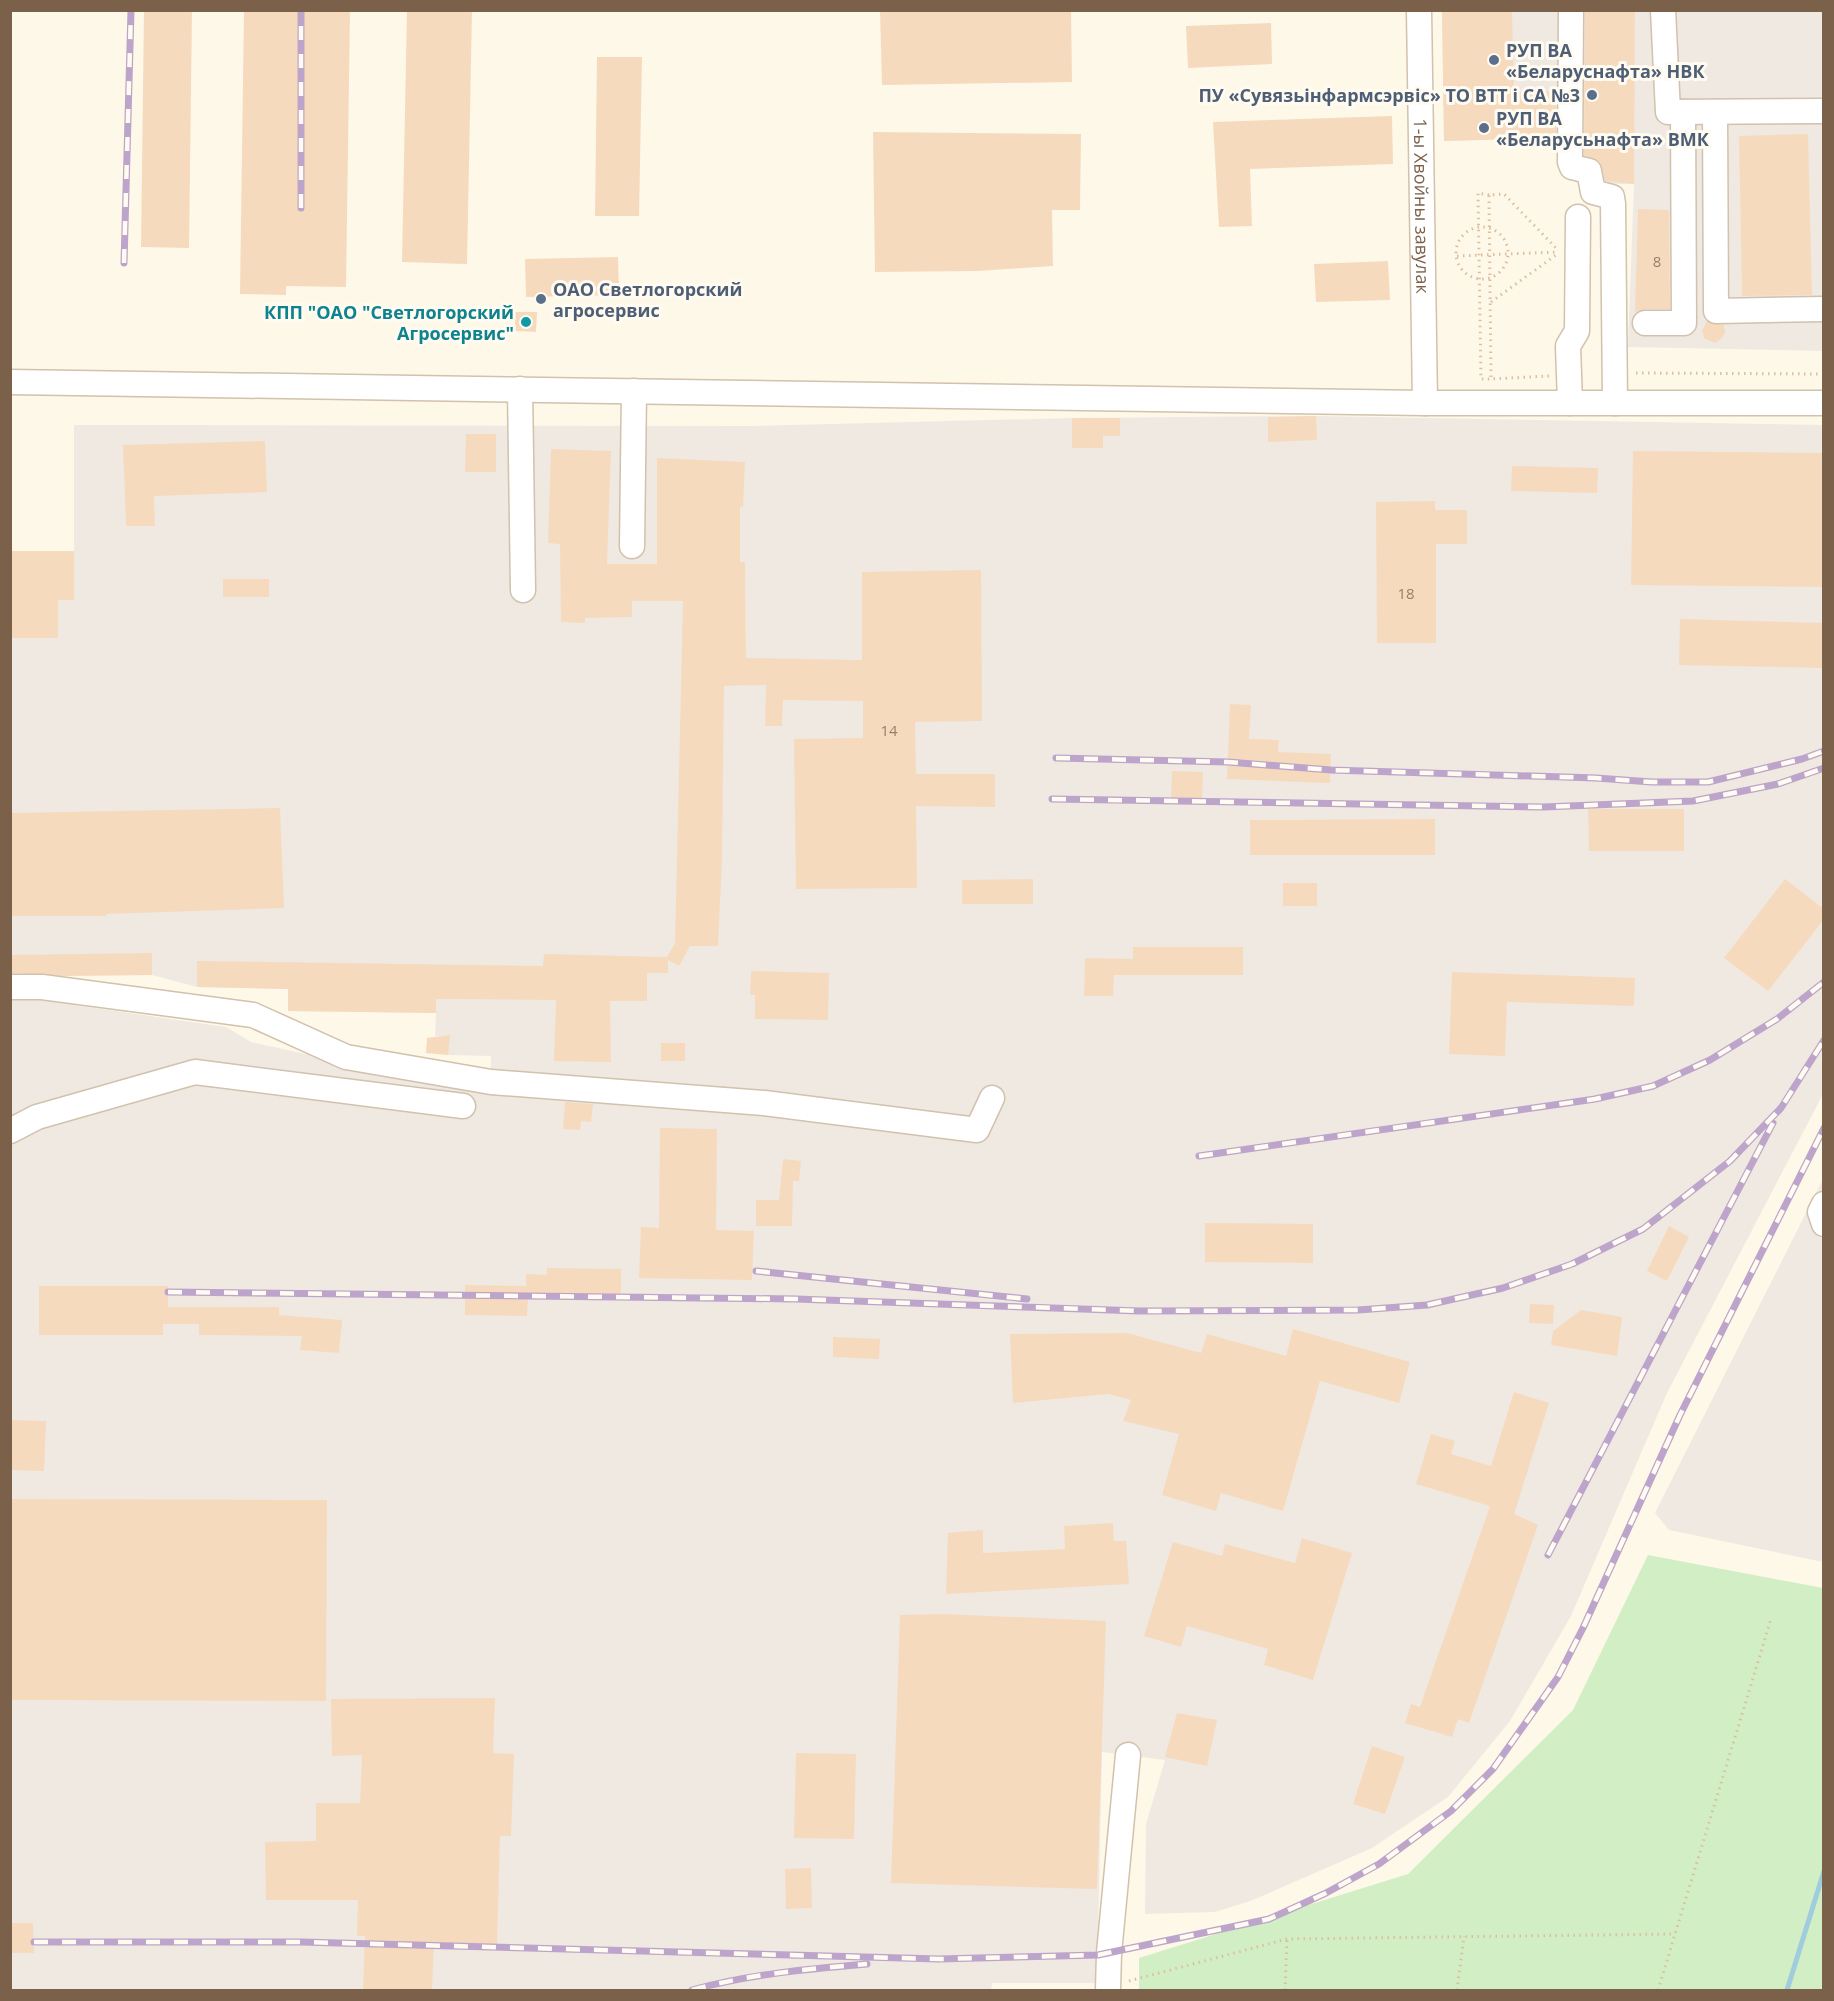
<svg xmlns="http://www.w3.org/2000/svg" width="1834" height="2001" font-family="'Open Sans',sans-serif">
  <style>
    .industrial { fill: #efe9e2; fill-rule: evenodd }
    .green { fill: #d1eec5 }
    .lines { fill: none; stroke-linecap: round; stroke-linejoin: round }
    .stream { stroke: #a0cddd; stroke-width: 5 }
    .building { fill: #f6dabe }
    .minor-casing { stroke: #d2c1ac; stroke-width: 27 }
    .path { stroke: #dcbea0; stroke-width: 3; stroke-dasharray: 1.5 4.5; stroke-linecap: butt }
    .minor { stroke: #fff; stroke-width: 24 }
    .rail-casing { stroke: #bda4ca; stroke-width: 7 }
    .rail { stroke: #fffbf1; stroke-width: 4.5; stroke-dasharray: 14; stroke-linecap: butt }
    .service-dot { fill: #5c6f8a; stroke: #fffbf1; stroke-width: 2 }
    .culture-dot { fill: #0f9aa8; stroke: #fffbf1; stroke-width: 2 }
    .labels { text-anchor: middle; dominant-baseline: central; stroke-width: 6; stroke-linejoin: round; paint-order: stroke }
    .number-label { font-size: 15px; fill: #9a7f66 }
    .service-label { font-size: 18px; font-weight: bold; fill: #4e5e75; stroke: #fffbf1; text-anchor: start }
    .street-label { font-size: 18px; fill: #7b6149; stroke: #fffbf1 }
    .culture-label { font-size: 18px; font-weight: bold; fill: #0d838f; stroke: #fffbf1; text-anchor: end }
  </style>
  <rect width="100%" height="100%" fill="#fef8e9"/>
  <!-- industrial -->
  <path class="industrial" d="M1442 11H1823V351L1628 347 1634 184H1599V162H1558V138L1444 141Z
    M1316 416 1823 425V1094L1667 1393 1571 1616 1510 1721 1448 1797 1372 1848 1253 1900 1215 1912 1145 1914 1146 1824 1165 1760 1102 1752 1097 1983H992L991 1990H11L10 998H26L226 1027 251 1042 490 1094 491 1056 448 1055V1036H435L436 1013 288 1011V989L197 987 152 975 11 976V551H74V425L752 426 1072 418ZM745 562 746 685 725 686Z
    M1823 1179V1562L1669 1530 1655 1513Z"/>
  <!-- green -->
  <path class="green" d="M1648 1555 1823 1588V1990H1139V1958L1408 1874 1573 1710Z"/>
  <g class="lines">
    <!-- stream -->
    <path class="stream" d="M1787 1990 1824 1871"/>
  </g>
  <!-- building -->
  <path class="building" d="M144 10H192L189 248 141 247Z
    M244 10H350L346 287 286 286V295L240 294Z
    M407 10H472L467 264 402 262Z
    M880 10H1071L1072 82 882 85Z
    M1442 10H1512L1514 93 1556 91V138L1444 141Z
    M1585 10H1635L1634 184 1605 181 1600 162 1584 155Z
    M1271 23 1272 64 1188 68 1186 26Z
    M597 57H642L639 216H595Z
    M1392 116 1393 164 1250 169 1252 226 1219 227 1213 122Z
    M873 132 1081 134 1080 210H1052L1053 266 978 271 875 272Z
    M1808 134 1812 295 1742 296 1739 136Z
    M1638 209 1669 210 1670 309H1645L1635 312Z
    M618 257 619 295 526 297 525 259Z
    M1388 261 1390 300 1316 302 1314 264Z
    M515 312H537L536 332 515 331Z
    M1707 321 1724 325 1725 333 1721 339 1715 343 1704 338 1702 331Z
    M1316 416 1317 440 1268 442V417Z
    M1072 418H1120V436H1103V448H1072Z
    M466 434H496V472H465Z
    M265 441 267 492 154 496 155 526H126L123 445Z
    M551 449 611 451 607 564H657V458L745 462 743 507 740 506V562H745L746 658 862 660V572L981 570 982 721 915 722 916 774H995V807L916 806 917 888 796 889 794 739 863 738V701L783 700 782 726H765L766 685 724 686 722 859 718 946H690L679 966 668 960V973H647V1001H610L611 1062 554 1061 556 1000 436 999V1013L288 1011V989L197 987V961L543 966 544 954 667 957 675 943 683 601H632V617L585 618V623L561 622 560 544 548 543Z
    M1633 451 1824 453V587L1631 585Z
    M1512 466 1598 468 1597 493 1511 491Z
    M1435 501V510H1467V544H1436V643H1377L1376 502Z
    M10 551H74V600H58V638H10Z
    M223 579H269V597H223Z
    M1680 619 1824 623V668L1679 665Z
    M1230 704 1251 705 1249 739 1279 740 1278 752 1331 754 1330 783 1227 779Z
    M1172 771 1203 772 1202 799 1171 798Z
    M280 808 284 908 106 914V916H10V813Z
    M1588 809H1684V851H1589Z
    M1435 819V855H1250V820Z
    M1033 879V904H962V880Z
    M1785 879 1824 909V919L1768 991 1724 958Z
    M1283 883H1317V906H1283Z
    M1133 947H1243V975H1114L1113 996H1084L1085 958 1133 959Z
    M152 953V975L64 976 10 973V955Z
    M751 971 829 973 828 1020 755 1019V995H750Z
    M1452 972 1635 978 1634 1006 1507 1002 1505 1056 1449 1054Z
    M450 1035 448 1055 426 1053 427 1038Z
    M661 1043H685V1061H661Z
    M565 1102 593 1104 591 1122 581 1121 580 1130 563 1129Z
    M660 1128 717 1129 716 1230 754 1231 752 1280 639 1278 641 1227 659 1228Z
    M783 1159 801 1161 799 1181H793L792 1226H756V1200H779Z
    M1205 1223 1313 1224V1263L1205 1262Z
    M1669 1226 1689 1237 1667 1281 1647 1271Z
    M547 1268 621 1269V1299L528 1298 527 1316 465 1315V1285L526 1286V1274L547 1275Z
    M39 1286H168V1307H279V1315L342 1320 339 1353 300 1350 302 1336 199 1335V1324H163V1335H39Z
    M1530 1304 1554 1305 1553 1324 1529 1323Z
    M1581 1310 1622 1317 1617 1356 1551 1345 1553 1331Z
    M1293 1329 1410 1362 1399 1403 1320 1381 1283 1511 1221 1493 1216 1511 1162 1495 1179 1434 1123 1421 1131 1400 1108 1394 1013 1403 1010 1334 1127 1333 1201 1353 1207 1334 1286 1356Z
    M833 1337 880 1339 879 1359 833 1357Z
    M1514 1392 1549 1403 1514 1514 1538 1525 1469 1723 1458 1719 1452 1737 1405 1723 1411 1704 1420 1707 1490 1506 1416 1484 1431 1434 1455 1441 1451 1454 1491 1466Z
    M10 1420 46 1421 44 1471 10 1470Z
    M10 1499 327 1500 326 1701 10 1700Z
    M1113 1523 1114 1541H1126L1129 1584 946 1594 948 1533 983 1530V1553L1065 1549 1064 1526Z
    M1302 1538 1352 1553 1313 1680 1264 1665 1268 1649 1187 1626 1181 1647 1144 1636 1173 1542 1222 1556 1225 1544 1295 1563Z
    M945 1614 1106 1621 1097 1889 891 1883 900 1615Z
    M495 1698 493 1753 514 1754 511 1836H500L497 1945 434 1944 432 1990H363L365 1936H357L358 1900H266L265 1842 316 1841V1803H360L362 1755 332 1756 331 1699Z
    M1177 1713 1217 1720 1207 1766 1165 1757Z
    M1372 1746 1405 1757 1385 1814 1353 1804Z
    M796 1753 856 1754 854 1839 794 1838Z
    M811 1868 812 1908 786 1909 785 1869Z
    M10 1923H33L34 1953H10Z"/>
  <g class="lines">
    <defs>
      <g id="minor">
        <path id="s1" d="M1419 10 1425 403"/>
        <path d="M1571 10 1570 162 1572 167 1589 171 1593 192 1612 197 1613 204 1615 403"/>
        <path d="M1663 10 1668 112 1824 111"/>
        <path d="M1715 112 1716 311 1824 309"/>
        <path d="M1645 323H1684L1683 112"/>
        <path d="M10 382 1425 403H1824"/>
        <path d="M520 389 523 590"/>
        <path d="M1570 403 1568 346 1577 331 1578 217"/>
        <path d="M632 546 634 391"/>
        <path d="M10 987H42L253 1015 346 1057 491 1082 764 1103 977 1130 992 1098"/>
        <path d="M10 1131 37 1117 195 1072 463 1106"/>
        <path d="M1824 1204 1820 1212 1824 1224"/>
        <path d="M1108 1990 1109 1953 1128 1755"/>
      </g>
    </defs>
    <!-- minor casing -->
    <use href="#minor" class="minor-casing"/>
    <!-- path -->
    <path class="path" d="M1489 195 1478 193 1481 379H1491
      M1456 253a26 26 0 1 1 52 0a26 26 0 1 1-52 0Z
      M1457 256 1558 252
      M1491 302 1556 255
      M1636 373 1824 374
      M1549 376 1491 379 1489 195 1504 194 1556 248
      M1129 1981 1287 1939 1674 1934
      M1285 1990 1287 1939
      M1457 1990 1464 1936
      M1658 1990 1771 1619"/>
    <!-- minor -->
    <use href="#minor" class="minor"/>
    <defs>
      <path id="rail" d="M301 208V10
        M124 263 131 10
        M1056 758 1228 762 1331 770 1596 778 1652 782H1708L1802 759 1824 751
        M1052 799 1544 807 1693 801 1778 784 1824 768
        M1199 1156 1595 1099 1653 1086 1710 1060 1777 1019 1824 982
        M756 1271 1027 1299
        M168 1292 796 1299 1140 1311 1358 1310 1427 1305 1503 1288 1572 1264 1643 1229 1730 1161 1781 1108 1824 1040
        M1548 1555 1773 1123
        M34 1942H301L939 1959 1098 1955 1269 1919 1326 1893 1379 1864 1451 1811 1493 1769 1558 1677 1583 1628 1680 1415 1824 1128
        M692 1990C750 1974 808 1969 867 1964"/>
    </defs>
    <!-- rail casing -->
    <use href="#rail" class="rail-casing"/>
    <!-- rail -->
    <use href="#rail" class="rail"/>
  </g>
  <!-- markers -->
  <g class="service-dot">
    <circle cx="1494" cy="60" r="6"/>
    <circle cx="1592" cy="95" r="6"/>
    <circle cx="1484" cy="128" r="6"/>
    <circle cx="541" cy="299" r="6"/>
  </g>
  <circle class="culture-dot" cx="526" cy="322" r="6"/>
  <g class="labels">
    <!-- number labels -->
    <g class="number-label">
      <text x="1657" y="261">8</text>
      <text x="1406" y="593">18</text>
      <text x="889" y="730">14</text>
    </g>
    <!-- service labels -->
    <g class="service-label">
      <text x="1506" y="50">РУП ВА<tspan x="1506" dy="21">«Беларуснафта» НВК</tspan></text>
      <text x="1580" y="95" text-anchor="end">ПУ «Сувязьінфармсэрвіс» ТО ВТТ і СА №3</text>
      <text x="1496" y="118">РУП ВА<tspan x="1496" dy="21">«Беларусьнафта» ВМК</tspan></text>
      <text x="553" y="289">ОАО Светлогорский<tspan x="553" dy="21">агросервис</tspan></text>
    </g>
    <!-- street labels -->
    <g class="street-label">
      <text stroke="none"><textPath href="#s1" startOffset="196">1-ы Хвойны завулак</textPath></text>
    </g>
    <!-- culture labels -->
    <g class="culture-label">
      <text x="514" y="312">КПП "ОАО "Светлогорский<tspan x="514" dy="21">Агросервис"</tspan></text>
    </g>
  </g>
  <!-- border -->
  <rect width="1834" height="2001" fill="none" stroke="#7b6149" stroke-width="24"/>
</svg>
